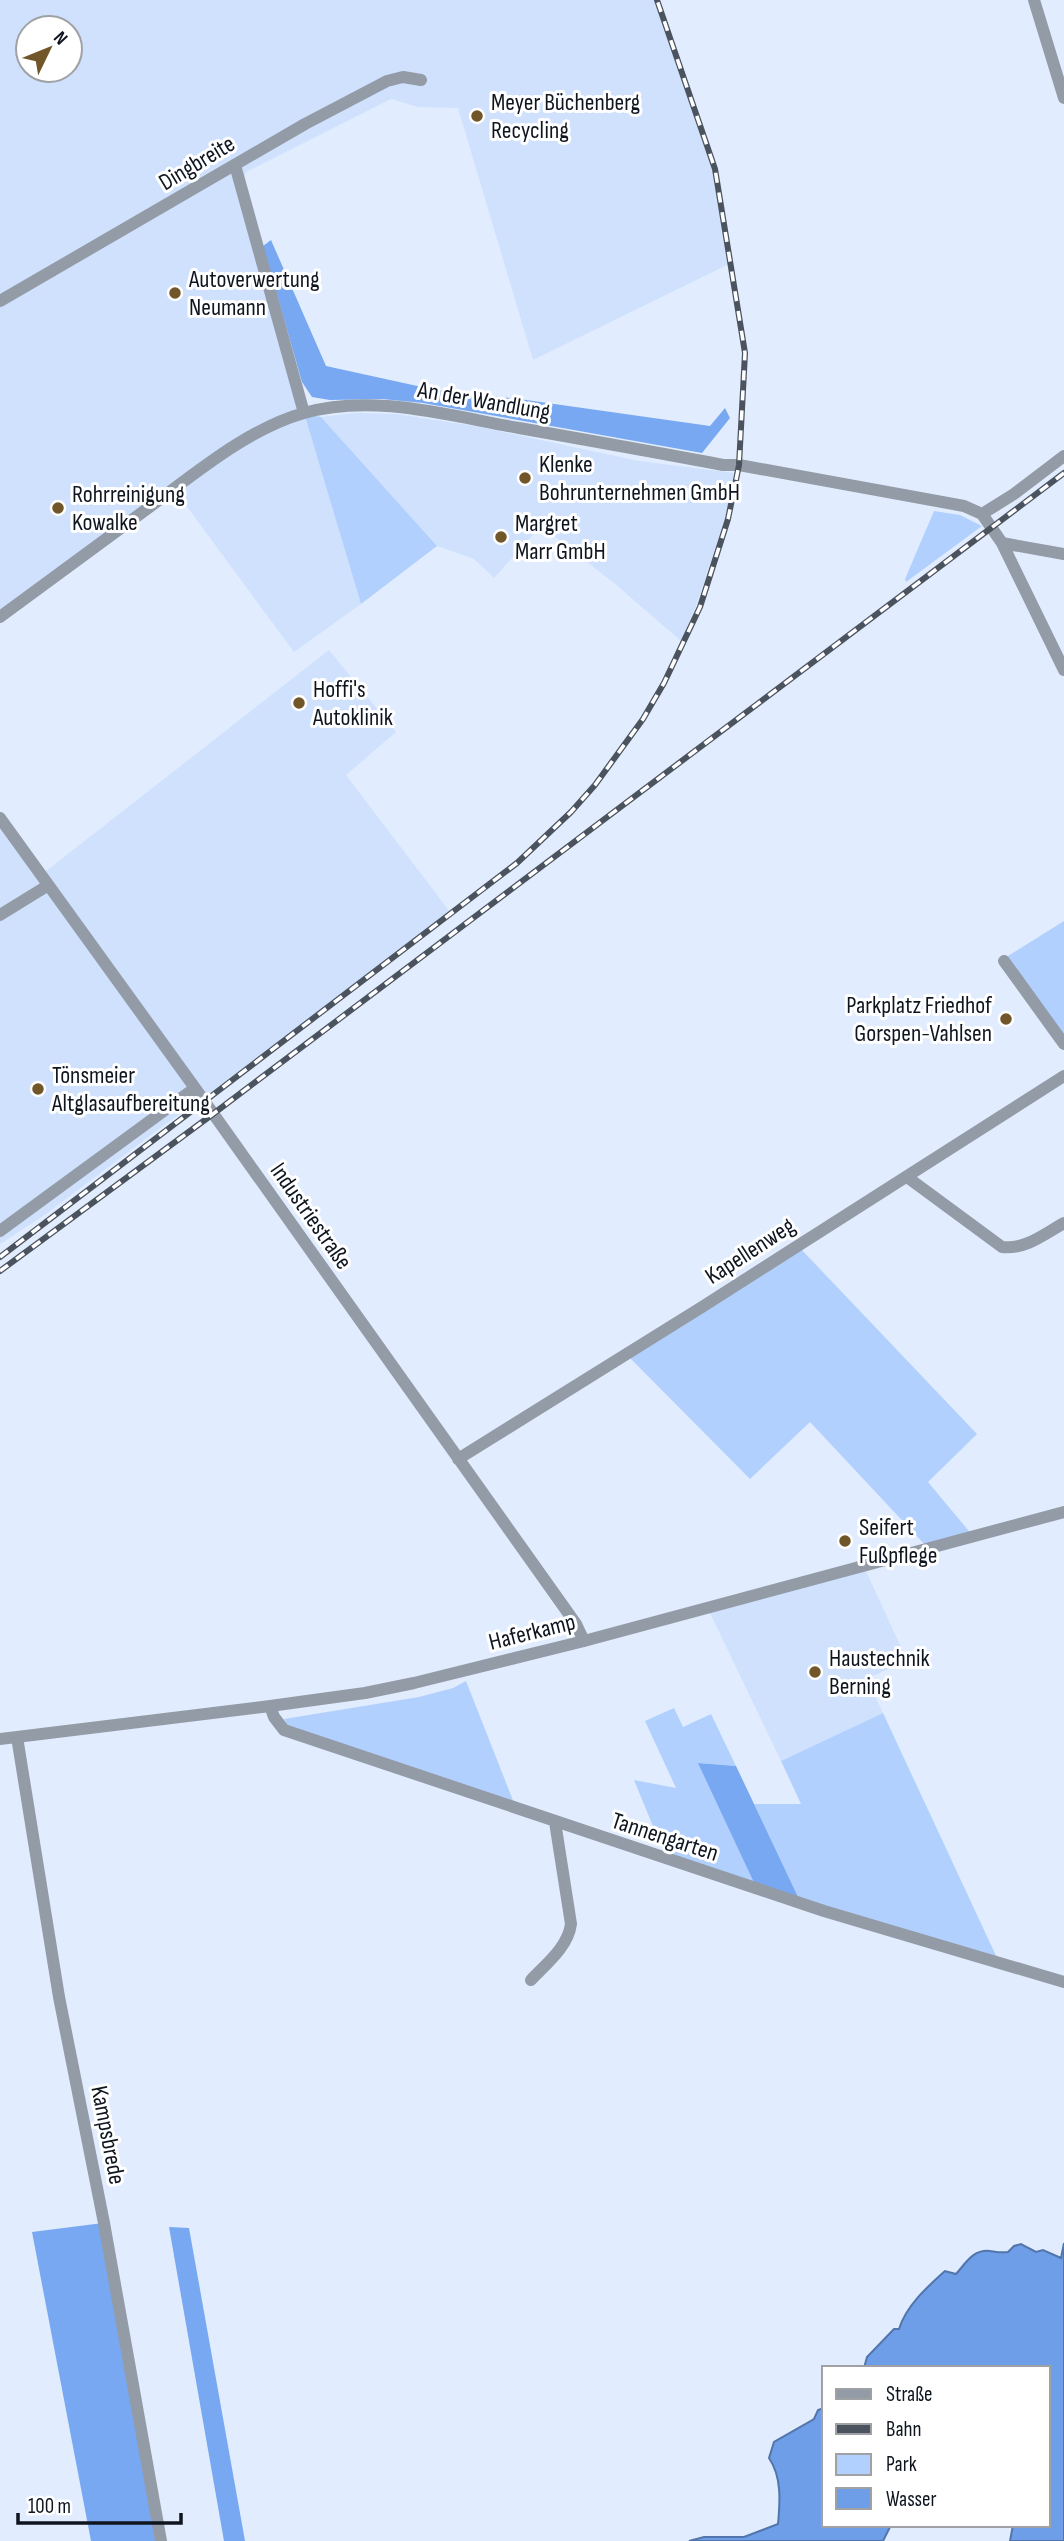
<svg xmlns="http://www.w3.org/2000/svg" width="1064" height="2541" font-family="'Sofia Sans Condensed',sans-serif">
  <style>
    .built { fill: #cfe1fd; fill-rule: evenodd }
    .green { fill: #b2d0fe }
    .forest { fill: #78a8f2 }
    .water { fill: #6e9ee7; stroke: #5275ab; stroke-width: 2 }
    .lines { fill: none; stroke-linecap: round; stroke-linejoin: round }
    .minor { stroke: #939ba7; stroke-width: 12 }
    .rail-casing { stroke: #4b535e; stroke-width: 6 }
    .rail { stroke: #fff; stroke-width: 3.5; stroke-dasharray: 10; stroke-linecap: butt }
    .poi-dot { fill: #715629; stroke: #fff; stroke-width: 2.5 }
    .labels { text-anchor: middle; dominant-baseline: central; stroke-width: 6; stroke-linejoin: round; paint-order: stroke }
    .poi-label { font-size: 24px; fill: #0f151f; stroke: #fff; text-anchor: start }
    .street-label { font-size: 24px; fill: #0f151f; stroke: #fff }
  </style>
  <rect width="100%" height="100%" fill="#e1edfe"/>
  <!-- built -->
  <path class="built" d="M0 0H657L714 170 729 264 533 360 458 108 418 107 391 99 246 172 244 178 304 413 361 604 294 652 174 489 0 617ZM28 28H70V70H28Z
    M355 413 396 414 475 426 639 461 734 473 726 515 696 606 681 641 614 583 541 526 494 578 474 559 437 546 321 417Z
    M329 650 396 732 346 775 450 912 327 1009 163 1126 46 1214 0 1244V818L41 875Z
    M865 1569 907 1660 867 1679 883 1713 781 1761 710 1613Z"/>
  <!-- green -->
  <path class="green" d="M304 413 321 417 437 546 361 604Z
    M934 511 960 515 982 526 906 582 905 579Z
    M1064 921V1043L1003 959Z
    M799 1247 977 1434 928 1482 973 1536 927 1547 810 1422 750 1479 628 1356Z
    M466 1681 516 1808 290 1730 284 1719 419 1697 453 1688Z
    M674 1708 683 1727 711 1714 736 1766 699 1763 756 1887 666 1858 634 1780 676 1788 645 1721Z
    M883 1713 998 1960 800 1901 754 1804H801L781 1761Z"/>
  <!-- forest -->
  <path class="forest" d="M271 240 326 366 431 389 519 399 710 426 725 408 730 418 702 453 423 403 382 399 330 400 312 397 302 382 263 246Z
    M698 1763 736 1766 800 1901 756 1887Z
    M103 2223 156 2541H91L32 2232Z
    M169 2227 189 2228 245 2541H224Z"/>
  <!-- water -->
  <path class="water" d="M1064 2243V2541H1010L1013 2525H1048V2368H864L867 2357 894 2329H899C906 2306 927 2287 945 2271L956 2274C966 2263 973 2249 990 2251 997 2252 1001 2253 1008 2252L1014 2246 1021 2244 1036 2252 1043 2250 1061 2258Z
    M824 2408V2525H891L883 2541H689L704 2537H744L778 2524C780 2502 782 2477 769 2458L774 2442 814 2419 818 2410Z"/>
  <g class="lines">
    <!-- minor -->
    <path class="minor" d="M1034 0 1064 98
      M235 165 304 413
      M0 301 305 124 387 81 403 77 421 80
      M982 514 1014 494 1064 456
      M1002 543 1064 554
      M0 617C53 578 106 539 159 500 202 468 251 428 304 413 373 393 450 416 519 428 587 440 655 452 723 465H739L964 506 982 514 1002 543 1064 670
      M0 818 195 1088 576 1624 584 1641
      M0 915 47 886
      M1004 961 1064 1044
      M907 1177 1002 1247C1025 1250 1044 1234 1064 1223
      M0 1231 195 1088
      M458 1459 702 1307 1064 1076
      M270 1706 274 1717 284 1730 824 1911 1064 1982
      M17 1737 59 1997 104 2223 161 2541
      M0 1739 270 1706 365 1693 414 1683 584 1641 1064 1512
      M531 1980C546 1964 568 1947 571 1924L555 1822"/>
    <defs>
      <path id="rail" d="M0 1257 517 863 571 812 595 785 643 719 664 683 700 607 728 519 739 465 745 353 715 169 657 0
        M0 1271 213 1114 1064 473"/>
    </defs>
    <!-- rail casing -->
    <use href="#rail" class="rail-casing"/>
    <!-- rail -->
    <use href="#rail" class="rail"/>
  </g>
  <!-- markers -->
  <g class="poi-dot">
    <circle cx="477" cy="116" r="7"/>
    <circle cx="175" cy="293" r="7"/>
    <circle cx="525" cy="478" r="7"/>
    <circle cx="58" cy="508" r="7"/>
    <circle cx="501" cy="537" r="7"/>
    <circle cx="299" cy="703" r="7"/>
    <circle cx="1006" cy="1019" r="7"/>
    <circle cx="38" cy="1089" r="7"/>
    <circle cx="845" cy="1541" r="7"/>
    <circle cx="815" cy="1672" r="7"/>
  </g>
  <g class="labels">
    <!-- poi labels -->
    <g class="poi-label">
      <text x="491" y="102">Meyer Büchenberg<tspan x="491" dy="28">Recycling</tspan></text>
      <text x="189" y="279">Autoverwertung<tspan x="189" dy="28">Neumann</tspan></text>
      <text x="539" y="464">Klenke<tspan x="539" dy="28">Bohrunternehmen GmbH</tspan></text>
      <text x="72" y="494">Rohrreinigung<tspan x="72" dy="28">Kowalke</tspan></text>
      <text x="515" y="523">Margret<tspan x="515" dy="28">Marr GmbH</tspan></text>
      <text x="313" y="689">Hoffi's<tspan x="313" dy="28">Autoklinik</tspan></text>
      <text x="992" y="1005" text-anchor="end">Parkplatz Friedhof<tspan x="992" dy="28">Gorspen-Vahlsen</tspan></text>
      <text x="52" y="1075">Tönsmeier<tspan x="52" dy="28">Altglasaufbereitung</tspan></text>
      <text x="859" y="1527">Seifert<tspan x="859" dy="28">Fußpflege</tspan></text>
      <text x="829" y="1658">Haustechnik<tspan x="829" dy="28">Berning</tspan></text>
    </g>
    <!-- street labels -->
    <g class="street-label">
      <text transform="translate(197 163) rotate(-31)">Dingbreite</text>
      <text transform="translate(484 401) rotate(10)">An der Wandlung</text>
      <text transform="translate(311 1216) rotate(55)">Industriestraße</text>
      <text transform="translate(750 1251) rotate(-33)">Kapellenweg</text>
      <text transform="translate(532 1632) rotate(-14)">Haferkamp</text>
      <text transform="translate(665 1837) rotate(18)">Tannengarten</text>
      <text transform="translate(108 2135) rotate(79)">Kampsbrede</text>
    </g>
  </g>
  <!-- legend -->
  <rect x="822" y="2366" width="228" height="161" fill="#ffffff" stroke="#9fa1a5" stroke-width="2"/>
  <rect x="836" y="2389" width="35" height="10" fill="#939ba7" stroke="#9fa1a5" stroke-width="2"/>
  <text x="886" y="2401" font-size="21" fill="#0f151f">Straße</text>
  <rect x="836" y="2424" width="35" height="10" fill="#4b535e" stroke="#9fa1a5" stroke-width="2"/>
  <text x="886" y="2436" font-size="21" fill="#0f151f">Bahn</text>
  <rect x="836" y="2454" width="35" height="21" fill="#b2d0fe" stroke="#9fa1a5" stroke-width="2"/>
  <text x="886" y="2471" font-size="21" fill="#0f151f">Park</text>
  <rect x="836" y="2488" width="35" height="21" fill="#6e9ee7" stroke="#9fa1a5" stroke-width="2"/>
  <text x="886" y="2506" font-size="21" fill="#0f151f">Wasser</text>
  <!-- north arrow -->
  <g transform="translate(49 49) rotate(47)"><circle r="33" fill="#ffffff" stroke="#9fa1a5" stroke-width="2"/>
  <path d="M0-5L12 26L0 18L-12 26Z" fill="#715629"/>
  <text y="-10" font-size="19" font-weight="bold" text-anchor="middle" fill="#0f151f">N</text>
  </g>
  <!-- scale -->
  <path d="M18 2513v10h163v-10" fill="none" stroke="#0f151f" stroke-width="3.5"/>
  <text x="28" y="2513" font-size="21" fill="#0f151f" stroke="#ffffff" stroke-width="5" paint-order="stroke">100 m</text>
</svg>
